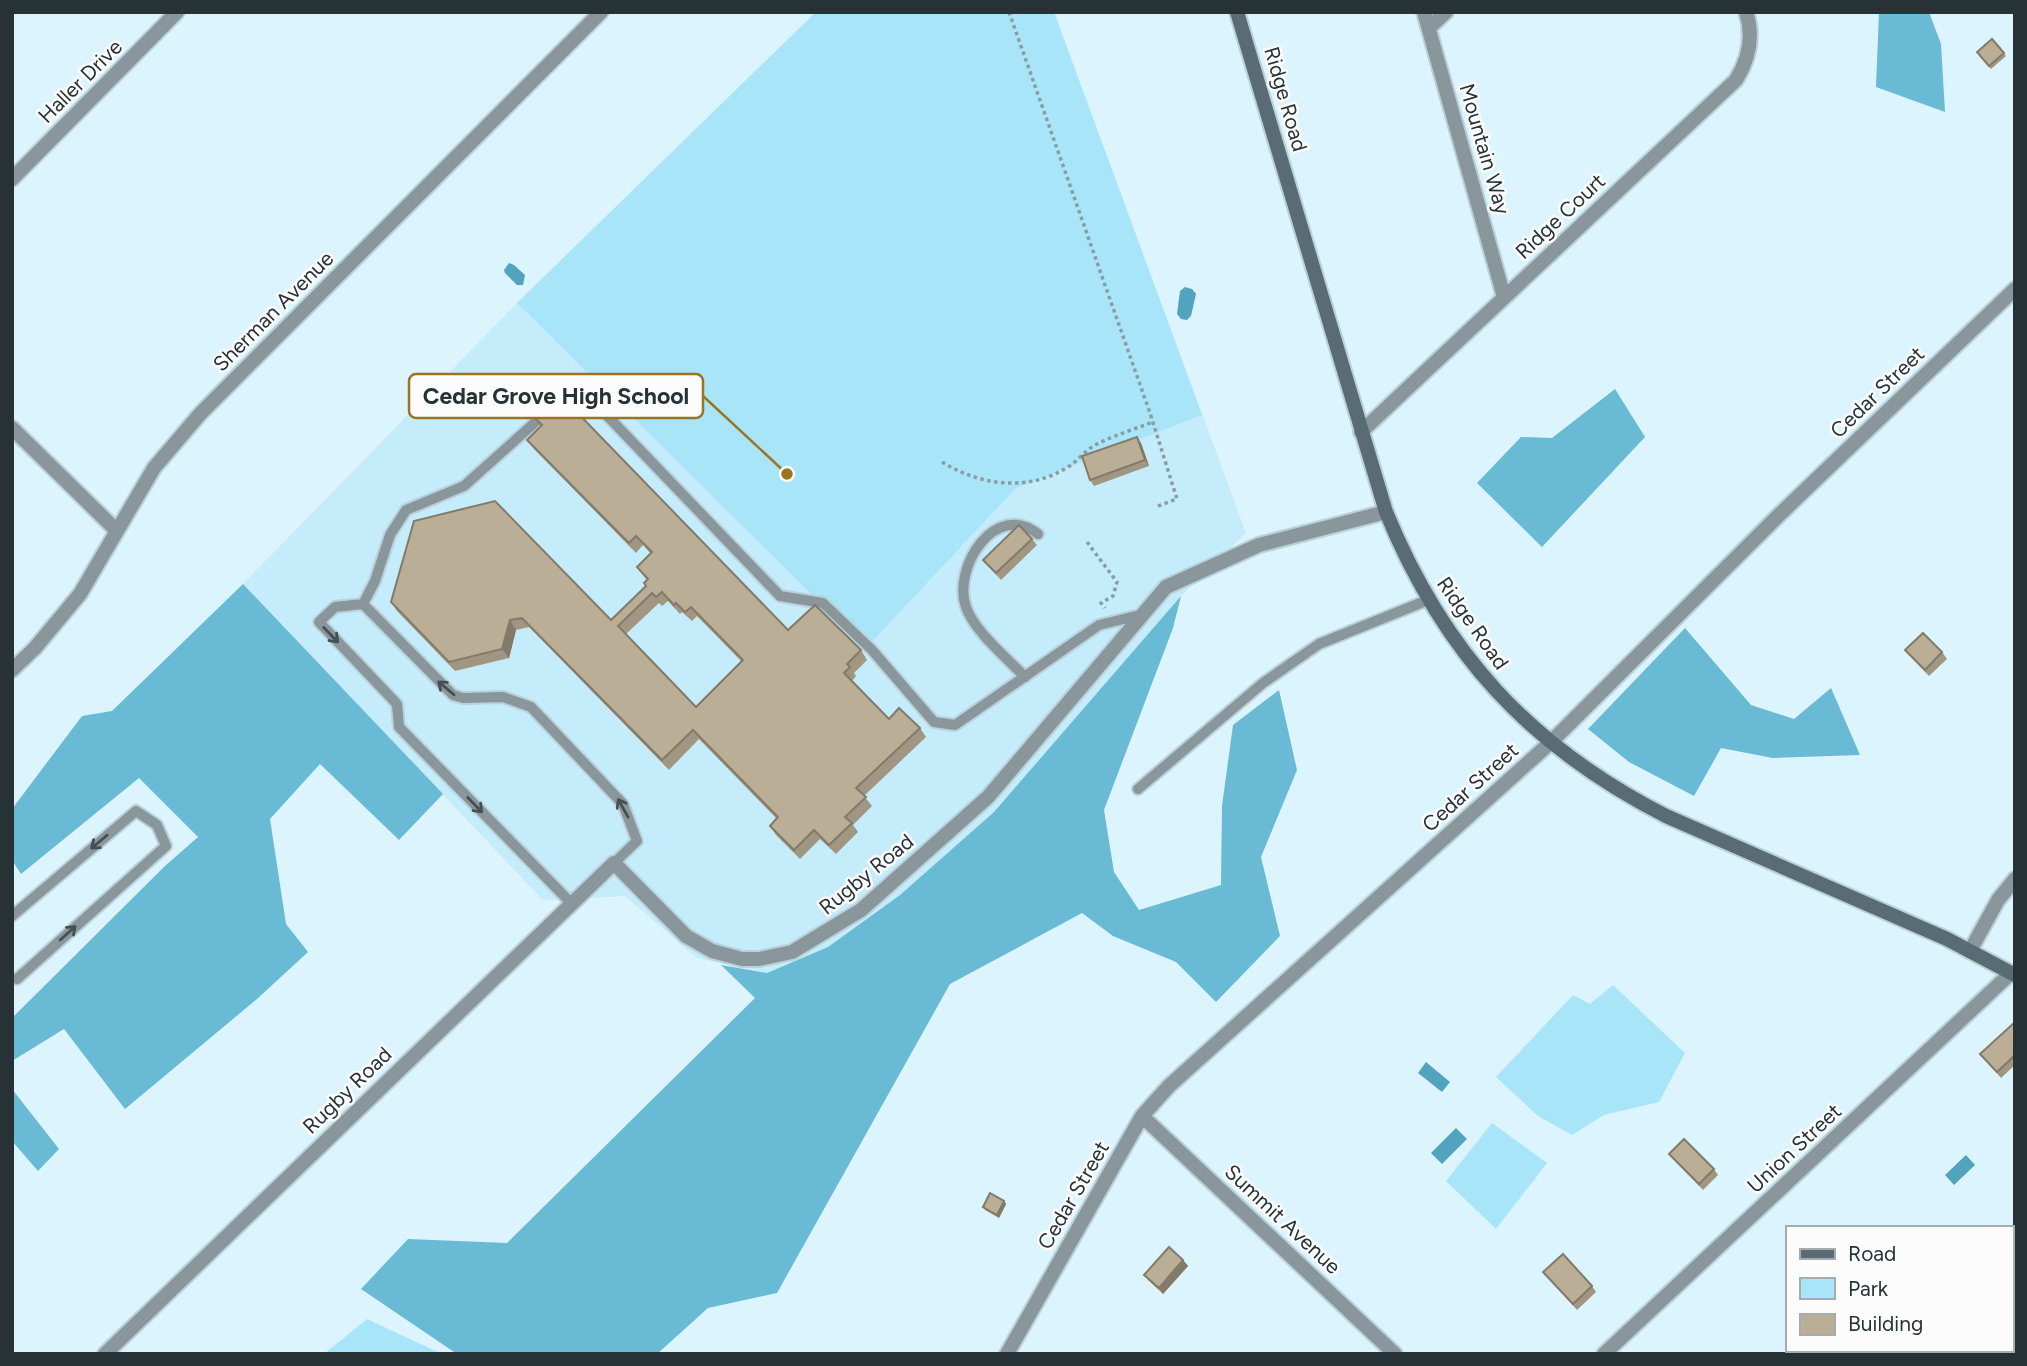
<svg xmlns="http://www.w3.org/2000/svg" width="2027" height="1366" font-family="Figtree,sans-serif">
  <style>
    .built { fill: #c4ecfa }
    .green { fill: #a9e5f9 }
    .forest { fill: #69bad5 }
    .water { fill: #52a3bd }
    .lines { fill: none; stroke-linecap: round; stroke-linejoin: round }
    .service-casing { stroke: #bad1d9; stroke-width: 14 }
    .minor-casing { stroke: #bad1d9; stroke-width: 18 }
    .secondary-casing { stroke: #bad1d9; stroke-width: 18 }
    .path { stroke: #899ca3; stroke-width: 3.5; stroke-dasharray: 3.5 3.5; stroke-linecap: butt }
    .service { stroke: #89969b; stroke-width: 10 }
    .minor { stroke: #89969b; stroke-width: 14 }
    .secondary { stroke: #596c73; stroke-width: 14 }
    .wall { fill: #a19681; fill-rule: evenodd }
    .shaded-wall { fill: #837a69 }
    .building { fill: #bbae96; stroke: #837a69; stroke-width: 2; fill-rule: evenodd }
    .oneway { stroke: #445054 }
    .labels { text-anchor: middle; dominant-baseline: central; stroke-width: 5; stroke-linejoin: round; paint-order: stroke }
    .street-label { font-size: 21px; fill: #263236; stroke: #fcfcfc }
    .leader { fill: none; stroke: #9b7421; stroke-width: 2.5 }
    .callout-dot { fill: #9b7421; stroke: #fcfcfc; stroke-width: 2.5 }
    .callout { fill: #fcfcfc; stroke: #9b7421; stroke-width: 2.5 }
    .callout-label { font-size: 23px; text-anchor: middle; font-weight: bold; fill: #263236 }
  </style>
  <rect width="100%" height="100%" fill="#dbf4fd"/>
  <!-- built -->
  <path class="built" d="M816 12H1054L1246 533 1181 596 994 812 900 895 828 947 767 973 697 958 625 896 543 900 243 584 517 303Z"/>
  <!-- green -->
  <path class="green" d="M816 12H1054L1202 415 1016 488 866 648 517 303Z
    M1613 985 1685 1053 1659 1102 1604 1115 1572 1135 1538 1116 1496 1077 1573 995 1590 1004Z
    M1492 1123 1547 1163 1496 1229 1446 1181Z
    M367 1319 442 1354H324Z"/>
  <!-- forest -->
  <path class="forest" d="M1879 12H1929L1941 44 1945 112 1876 87Z
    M1615 389 1645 437 1542 547 1477 483 1521 437 1552 438Z
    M243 584 443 794 399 840 320 764 270 819 286 924 308 952 257 999 125 1109 64 1029 12 1061V1018L165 866 198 837 139 778 21 874 12 860V809L82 716 112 711Z
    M1181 596 1173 628 1104 810 1114 872 1139 910 1221 885 1222 806 1233 725 1279 690 1297 770 1261 857 1280 936 1216 1002 1176 962 1113 936 1082 913 950 984 777 1293 708 1308 657 1354H457L361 1289 408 1239 507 1243 755 998 721 965 767 973 828 947 900 895 994 812Z
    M1685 628 1751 705 1794 719 1831 688 1860 755 1773 758 1721 748 1694 796 1629 762 1588 729Z
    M12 1089 59 1149 38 1171 12 1141Z"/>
  <!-- water -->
  <path class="water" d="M509 263 514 265 525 275 523 285H517L505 273 504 270Z
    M1185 287 1192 289 1196 294 1191 316 1187 320 1181 319 1177 314 1180 291Z
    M1426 1062 1450 1082 1442 1092 1418 1073Z
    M1456 1128 1467 1139 1442 1164 1431 1153Z
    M1966 1155 1975 1165 1954 1185 1945 1175Z"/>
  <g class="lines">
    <defs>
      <path id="service" d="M363 604 375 581 390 535 406 510 464 486 559 401C571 392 583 392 594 402L780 596 823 603 872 650 934 722 955 725 1099 625 1144 614
        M363 604 335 607 319 622 397 704 399 727 571 903
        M363 604 453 695 463 698 503 697 531 707 623 804 637 841 614 863
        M1025 677C1007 658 974 631 966 607 952 567 996 500 1038 534
        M1138 789 1263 683 1319 644 1428 600
        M12 916 136 811 157 825 166 846 17 979"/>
      <path id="minor" d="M1424 12 1504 297
        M1429 28 1446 12
        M12 179 177 12
        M12 428 116 530
        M1361 432 1736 80C1749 59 1754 36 1746 12
        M12 670 35 648 80 594 154 468 200 414 601 12
        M1970 951 1998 900 2015 879
        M1142 1116 1395 1354
        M105 1354 614 863 686 936 712 951 742 959H759L792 952 861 910 988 797 1166 587 1259 545 1386 512
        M1007 1354 1142 1116 1169 1086 1550 743 1778 516 2015 289
        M1604 1354 2011 973"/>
      <path id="secondary" d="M1237 12 1386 512C1444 653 1529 746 1666 816L1947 939 2015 975"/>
    </defs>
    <!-- service casing -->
    <use href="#service" class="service-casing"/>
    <!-- minor casing -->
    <use href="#minor" class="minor-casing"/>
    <!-- secondary casing -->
    <use href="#secondary" class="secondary-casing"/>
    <!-- path -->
    <path class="path" d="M1009 12 1150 413 1177 499 1158 506
      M942 462C983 487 1031 492 1071 465 1080 458 1087 449 1097 444 1115 435 1135 429 1153 422
      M1087 542 1117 582 1113 596 1101 603 1105 608"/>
    <!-- service -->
    <use href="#service" class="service"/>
    <!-- minor -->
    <use href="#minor" class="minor"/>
    <!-- secondary -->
    <use href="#secondary" class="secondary"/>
  </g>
  <!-- wall -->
  <path class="wall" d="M1992 39 2006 56 1991 69 1977 52Z
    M552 417 788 630 861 650 867 660 854 673 856 676 852 681 889 719 920 728 926 737 864 796 872 806 853 825 858 832 836 854 820 839 800 859 776 835 770 826 776 818 699 739 669 770 529 627 516 630 509 658 455 671 397 611 391 602 611 620 646 586 644 583 647 580 637 567 651 554 643 545 636 553 534 449 527 440 541 426 535 418ZM668 601 680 614 682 612 692 621 697 616 741 661 696 707 626 634 659 603 662 606Z
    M1141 443 1149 466 1094 486 1090 480Z
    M1032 539 1037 545 1001 580 983 560Z
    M1905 650 1942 652 1947 659 1929 676 1910 656Z
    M2015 1022V1065L2001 1078 1980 1054Z
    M1669 1154 1714 1169 1718 1175 1703 1190 1674 1160Z
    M1004 1201 1006 1204 999 1218 985 1210 983 1207Z
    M1183 1260 1188 1266 1163 1294 1149 1281 1144 1275Z
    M1543 1272 1592 1286 1596 1292 1577 1310Z"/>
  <!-- shaded-wall -->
  <path class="shaded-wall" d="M1137 437 1141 443 1149 466 1145 460Z
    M510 620 516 630 509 658 502 649Z
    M1004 1201 1006 1204 999 1218 997 1215Z
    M1183 1260 1188 1266 1163 1294 1159 1288Z"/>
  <!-- building -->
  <path class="building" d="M1992 39 2004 53 1989 66 1977 52Z
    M567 402 788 630 815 605 861 650 847 664 850 667 844 673 889 719 899 708 920 728 856 788 866 797 845 817 852 823 829 845 814 830 794 850 770 826 778 817 693 730 662 760 522 618 510 620 502 649 449 662 391 602 414 521 495 501 611 620 646 586 644 583 648 579 637 567 652 552 636 536 629 543 527 440 542 425 535 418 545 409 552 417ZM662 592 674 605 676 603 685 612 691 607 743 660 696 707 618 626 652 593 656 597Z
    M1137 437 1145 460 1090 480 1082 456Z
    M1019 525 1032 539 996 573 983 560Z
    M1923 633 1942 652 1925 670 1905 650Z
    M2015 1022V1055L1997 1072 1980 1054Z
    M1684 1139 1714 1169 1699 1184 1669 1154Z
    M990 1193 1004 1201 997 1215 983 1207Z
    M1169 1247 1183 1260 1159 1288 1144 1275Z
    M1563 1254 1592 1286 1573 1304 1543 1272Z
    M1885 1350H1925V1354H1885Z"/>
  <!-- one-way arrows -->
  <defs><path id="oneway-shaft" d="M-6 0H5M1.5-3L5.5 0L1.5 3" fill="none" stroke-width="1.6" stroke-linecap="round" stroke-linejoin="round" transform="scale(1.75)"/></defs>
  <g class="oneway">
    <use href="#oneway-shaft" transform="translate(331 635) rotate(46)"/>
    <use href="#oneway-shaft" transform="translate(446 688) rotate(-140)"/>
    <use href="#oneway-shaft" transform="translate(475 805) rotate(46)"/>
    <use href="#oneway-shaft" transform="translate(623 808) rotate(-119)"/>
    <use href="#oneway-shaft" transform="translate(99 842) rotate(140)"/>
    <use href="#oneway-shaft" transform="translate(68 933) rotate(-42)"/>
  </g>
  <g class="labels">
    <!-- street labels -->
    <g class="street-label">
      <text transform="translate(80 81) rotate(-45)">Haller Drive</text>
      <text transform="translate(1286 99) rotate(74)">Ridge Road</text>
      <text transform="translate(1485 149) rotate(74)">Mountain Way</text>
      <text transform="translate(1560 216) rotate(-43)">Ridge Court</text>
      <text transform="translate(273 311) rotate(-45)">Sherman Avenue</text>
      <text transform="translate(1877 392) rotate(-44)">Cedar Street</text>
      <text transform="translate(1473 623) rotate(55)">Ridge Road</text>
      <text transform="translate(1470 787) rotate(-42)">Cedar Street</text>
      <text transform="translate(866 874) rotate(-39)">Rugby Road</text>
      <text transform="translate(347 1090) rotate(-44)">Rugby Road</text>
      <text transform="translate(1794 1148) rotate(-43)">Union Street</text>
      <text transform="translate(1073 1195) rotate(-60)">Cedar Street</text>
      <text transform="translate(1283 1219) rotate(43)">Summit Avenue</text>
    </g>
  </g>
  <!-- callouts -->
  <path class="leader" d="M787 474L703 396"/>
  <circle class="callout-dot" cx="787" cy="474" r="7"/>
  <rect class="callout" x="409" y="374" width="294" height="44" rx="7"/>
  <g class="callout-label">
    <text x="556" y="404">Cedar Grove High School</text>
  </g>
  <!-- border -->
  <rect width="2027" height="1366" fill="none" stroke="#263236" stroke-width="28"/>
  <!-- legend -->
  <rect x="1786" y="1226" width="228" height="126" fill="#fcfcfc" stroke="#a6abad" stroke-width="2"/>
  <rect x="1800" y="1249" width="35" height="10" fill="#596c73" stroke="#a6abad" stroke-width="2"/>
  <text x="1848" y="1261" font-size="21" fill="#263236">Road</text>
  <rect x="1800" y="1278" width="35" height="21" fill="#a9e5f9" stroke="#a6abad" stroke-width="2"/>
  <text x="1848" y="1296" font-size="21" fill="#263236">Park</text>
  <rect x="1800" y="1314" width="35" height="21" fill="#bbae96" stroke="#a6abad" stroke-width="2"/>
  <text x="1848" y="1331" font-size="21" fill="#263236">Building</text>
</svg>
